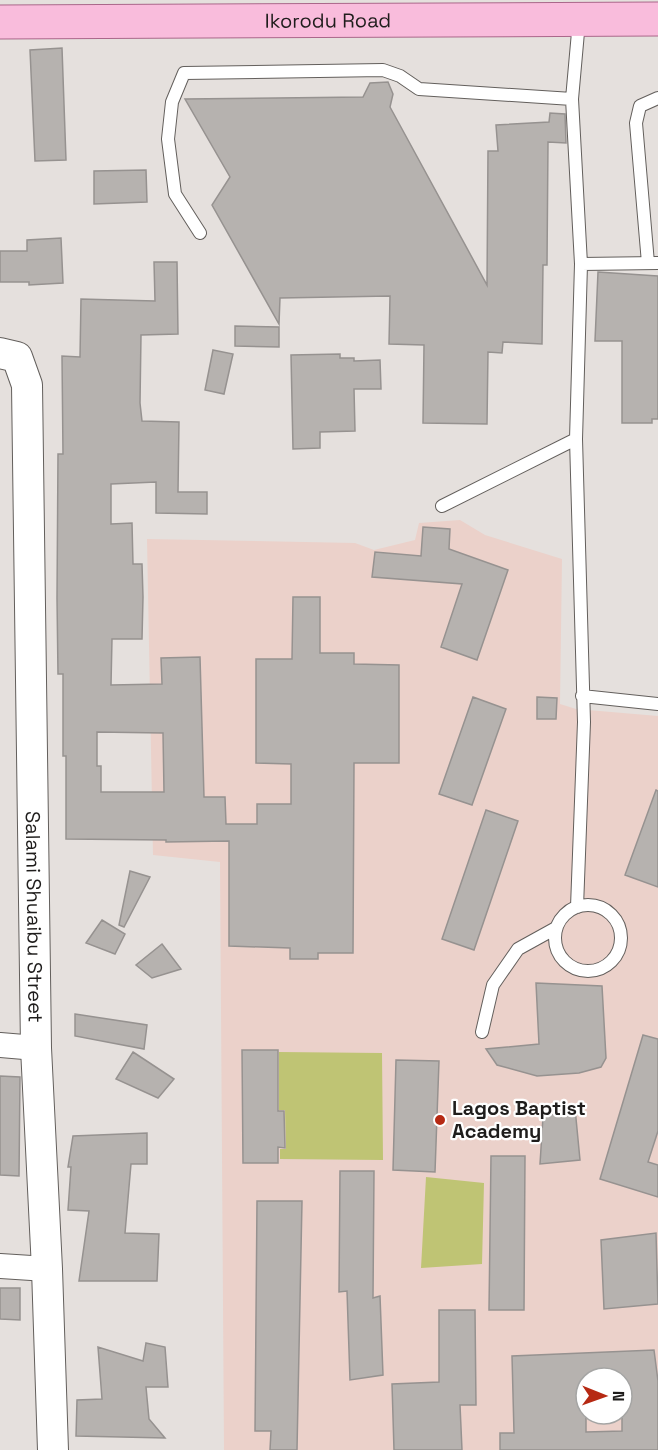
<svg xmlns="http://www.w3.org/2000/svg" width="658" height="1450" font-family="'Space Grotesk',sans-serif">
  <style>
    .education { fill: #ebd1ca; fill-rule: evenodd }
    .green { fill: #bfc474 }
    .building { fill: #b6b2af; stroke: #969290; stroke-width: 1.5; fill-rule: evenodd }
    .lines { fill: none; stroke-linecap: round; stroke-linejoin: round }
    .service-casing { stroke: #635f5c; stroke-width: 14 }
    .minor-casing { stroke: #635f5c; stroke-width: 26 }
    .tertiary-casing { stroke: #635f5c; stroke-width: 32 }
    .primary-casing { stroke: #aa678a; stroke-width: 35 }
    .service { stroke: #fff; stroke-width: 12 }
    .minor { stroke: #fff; stroke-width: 24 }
    .tertiary { stroke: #fff; stroke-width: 30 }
    .primary { stroke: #f9bcdc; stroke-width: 33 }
    .poi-dot { fill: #b62913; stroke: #fff; stroke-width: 2 }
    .labels { text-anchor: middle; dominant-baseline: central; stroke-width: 4.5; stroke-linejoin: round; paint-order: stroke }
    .street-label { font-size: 20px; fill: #1f1d1c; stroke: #fff }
    .poi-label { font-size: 20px; font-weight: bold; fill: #1f1d1c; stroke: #fff; text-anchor: start }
  </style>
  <rect width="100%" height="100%" fill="#e5e0dd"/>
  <!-- education -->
  <path class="education" d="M460 520 485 535 562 559 560 704 576 709 658 716V1450H224L220 862 153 855 147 539 355 543 374 550 415 540 419 523ZM586 1378H622V1414H586Z"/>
  <!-- green -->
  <path class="green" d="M279 1052 382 1053 383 1160 280 1159V1149H286L285 1110H279Z
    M426 1177 484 1183 482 1264 421 1268Z"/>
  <!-- building -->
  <path class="building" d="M62 48 66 160 35 161 30 50Z
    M388 82 393 94 390 107 487 285 488 151H498L496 125 549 122 550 113 565 114 566 143 548 142 547 265H543L542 344 503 342 502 353 488 352 487 424 423 423 424 345 389 344 390 296 280 298 279 324 212 205 230 177 185 99 363 97 370 83Z
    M146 170 147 202 94 204V171Z
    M61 238 63 283 29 285V282H0V251H27V240Z
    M154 262H177L178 334 141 335 140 403 142 421 179 422 178 492H207V514L156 513V482L111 484V524L132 523 133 564H142L143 597 142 639H112L111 685 162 684 161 658 200 657 204 797H225L226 824H257V804H291V764L256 763V659H292L293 597H320V653H354V664L399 665V763H354L353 953H318V959H290V948L229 946V841L166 842V840L66 839V756H63V674H58L57 598 58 454H63L62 356 80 357 81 299 155 301ZM97 732 163 733 164 792H101V766H97Z
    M598 272 658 276V419H652V423H622V341H595Z
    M235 326 279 327V347L235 346Z
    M213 350 233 354 224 394 205 390Z
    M340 354V358H354V361L380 360 381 389H354L355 431 320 432V448L293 449 291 355Z
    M423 527 450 529 449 549 508 570 477 660 441 647 462 584 372 577 375 552 421 556Z
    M473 697 506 709 472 805 439 794Z
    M537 697 557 698 556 719H537Z
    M656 790 658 791V887L625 875Z
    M486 810 518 821 474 950 442 939Z
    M130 871 150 877 124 927 119 925Z
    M102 920 125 934 115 954 86 943Z
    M162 944 181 969 152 978 136 965Z
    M536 983 602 986 606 1058 601 1067 579 1073 537 1076 497 1065 486 1049 539 1044Z
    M75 1014 147 1025 144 1049 75 1036Z
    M643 1035 658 1039V1131L648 1162 658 1165V1197L600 1179Z
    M242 1050H278V1111H284L285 1148 278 1147V1163H243Z
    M133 1052 174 1079 158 1098 116 1079Z
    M396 1060 439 1061 435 1172 393 1170Z
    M0 1076 20 1077 19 1176 0 1175Z
    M575 1108 580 1160 540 1164 543 1117Z
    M147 1133V1164H131L125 1233 159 1234 157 1281H79L89 1211 68 1210 71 1167H68L73 1136Z
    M491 1156H525L524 1310H489Z
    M340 1171H374L373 1298 380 1296 383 1375 350 1380 347 1291 339 1292Z
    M257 1201H302L297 1450H270L271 1431H255Z
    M656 1233 658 1304 604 1309 601 1240Z
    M0 1288H20V1320L0 1319Z
    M439 1310H475L476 1405H460L462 1450H394L392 1384 439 1382Z
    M146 1343 165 1347 168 1387H146L149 1419 165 1438 76 1436 77 1400 102 1399 98 1347 143 1361Z
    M654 1350 658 1381V1450H500V1433H514L512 1356ZM586 1378H622V1431L586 1432Z"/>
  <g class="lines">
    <defs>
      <path id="service" d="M200 233 175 194 168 139 172 102 184 73 383 70 400 76 419 89 572 99
        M648 263 636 123 640 106 658 98
        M581 264 658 263
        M442 506 576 439
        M582 696 658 704
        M555 938a33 33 0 1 1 66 0a33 33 0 1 1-66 0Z
        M577 907 584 722 576 439 581 264 572 99 579 21
        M482 1032 493 985 518 949 556 928"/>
      <path id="minor" d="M0 1045 36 1048
        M0 1266 47 1269"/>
      <g id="tertiary">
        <path id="s1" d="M0 353 17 357 27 385 36 1048 47 1269 53 1450"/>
      </g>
      <g id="primary">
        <path id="s2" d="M0 22 658 19"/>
      </g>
    </defs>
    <!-- service casing -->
    <use href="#service" class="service-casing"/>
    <!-- minor casing -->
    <use href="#minor" class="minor-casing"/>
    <!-- tertiary casing -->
    <use href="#tertiary" class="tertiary-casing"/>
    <!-- primary casing -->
    <use href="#primary" class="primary-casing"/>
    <!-- service -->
    <use href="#service" class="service"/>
    <!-- minor -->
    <use href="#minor" class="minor"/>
    <!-- tertiary -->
    <use href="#tertiary" class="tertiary"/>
    <!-- primary -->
    <use href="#primary" class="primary"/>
  </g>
  <!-- markers -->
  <circle class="poi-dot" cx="440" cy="1120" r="6"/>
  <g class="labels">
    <!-- street labels -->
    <g class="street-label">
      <text stroke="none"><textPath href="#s2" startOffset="328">Ikorodu Road</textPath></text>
      <text stroke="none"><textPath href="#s1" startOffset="579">Salami Shuaibu Street</textPath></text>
    </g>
    <!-- poi labels -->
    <g class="poi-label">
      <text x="452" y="1108">Lagos Baptist<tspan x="452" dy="23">Academy</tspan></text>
    </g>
  </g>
  <!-- north arrow -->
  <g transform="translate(604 1396) rotate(91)"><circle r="28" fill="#ffffff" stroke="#a5a5a4" stroke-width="1.5"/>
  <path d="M0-4.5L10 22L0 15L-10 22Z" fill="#b62913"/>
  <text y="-9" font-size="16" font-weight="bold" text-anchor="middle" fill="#1f1d1c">N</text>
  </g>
</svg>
